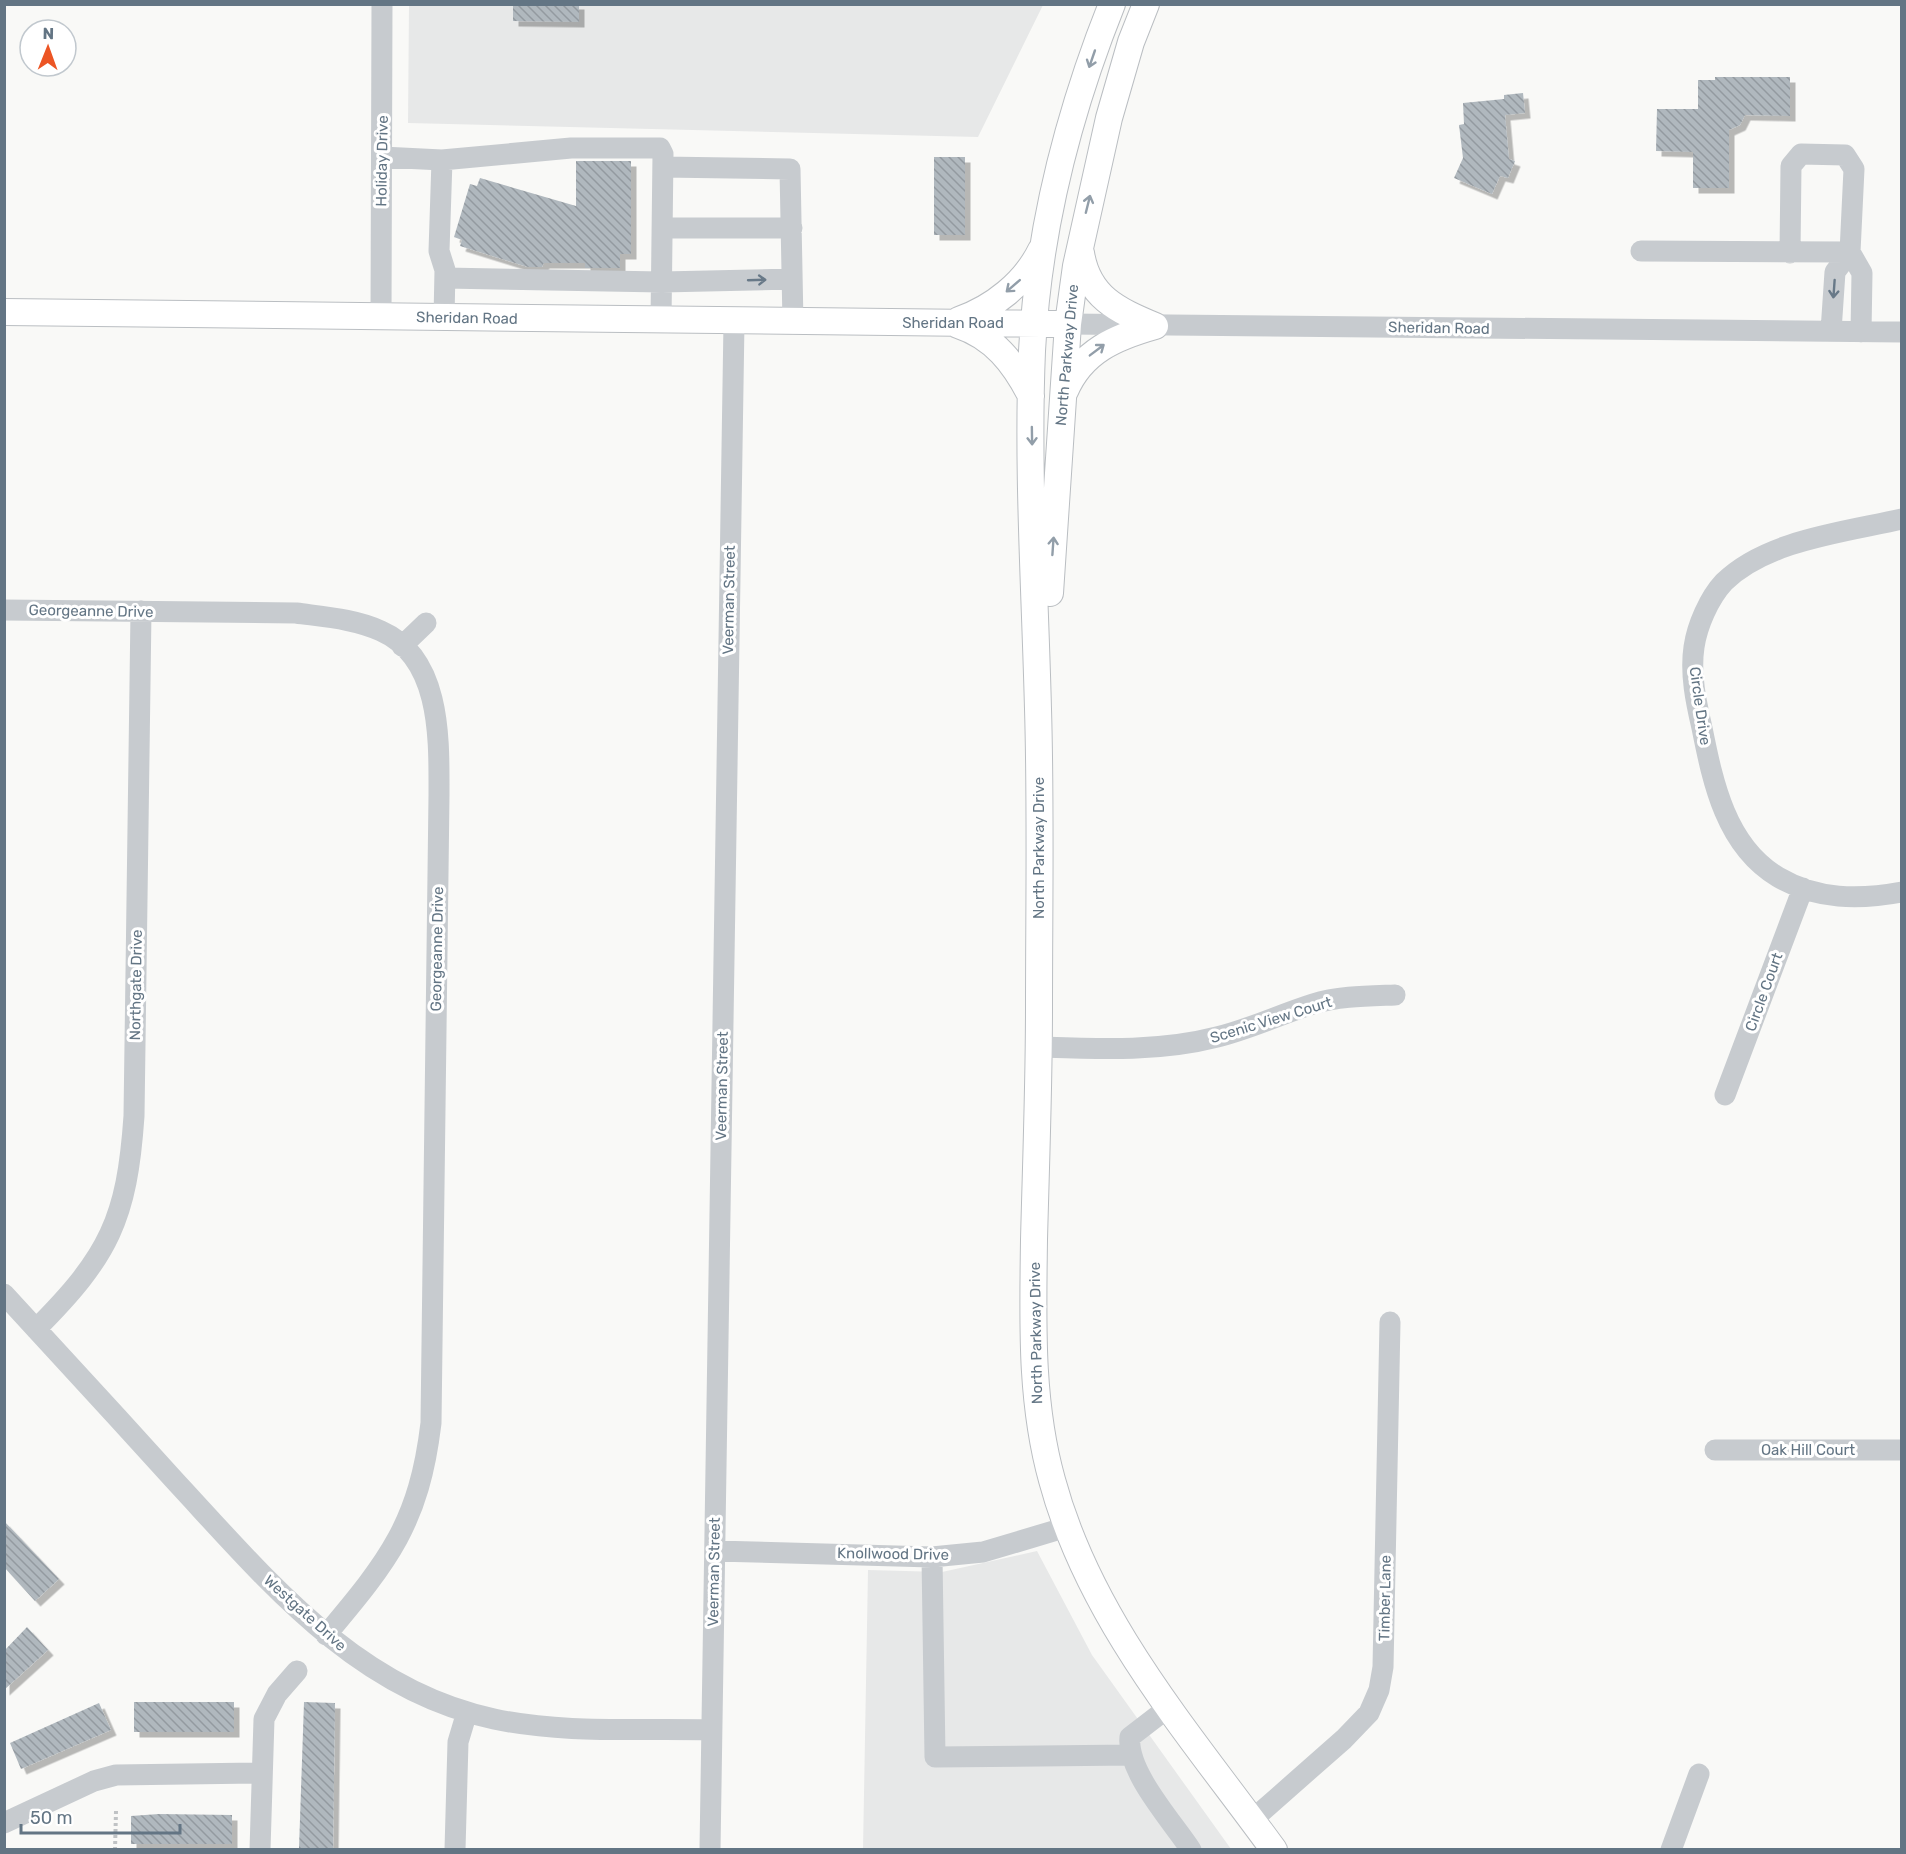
<svg xmlns="http://www.w3.org/2000/svg" width="1906" height="1854" font-family="Rubik,sans-serif">
  <style>
    .built { fill: #e7e8e8 }
    .building { fill: url(#building-back-hatch); filter: url(#shadow) }
    .lines { fill: none; stroke-linecap: round; stroke-linejoin: round }
    .major-casing { stroke: #babec2; stroke-width: 28 }
    .path { stroke: #c0c3c5; stroke-width: 4; stroke-dasharray: 3 3; stroke-linecap: butt }
    .minor { stroke: #c7cbcf; stroke-width: 21 }
    .major { stroke: #fff; stroke-width: 26 }
    .oneway { stroke: #929ea9 }
    .oneway2 { stroke: #687988 }
    .labels { text-anchor: middle; dominant-baseline: central; stroke-width: 6; stroke-linejoin: round; paint-order: stroke }
    .street-label { font-size: 15px; fill: #637584; stroke: #fff }
  </style>
  <defs>
    <pattern id="building-back-hatch" width="6" height="6" patternUnits="userSpaceOnUse" patternTransform="scale(1.5)"><rect width="6" height="6" fill="#b0b8be"/><path d="M-1 5l2 2M0 0l6 6M5-1l2 2" fill="none" stroke="#939aa0"/></pattern>
    <filter id="shadow"><feDropShadow dx="5.5" dy="5.5" stdDeviation="0" flood-color="#0004"/></filter>
  </defs>
  <rect width="100%" height="100%" fill="#f9f9f7"/>
  <!-- built -->
  <path class="built" d="M409 5H1043L978 137 408 123Z
    M1037 1551 1092 1655 1231 1849 863 1850 868 1570 942 1572Z"/>
  <!-- building -->
  <path class="building" d="M513 4H579V22L513 21Z
    M1715 77H1790V116L1745 115 1740 125 1729 130V188H1693V152L1656 151 1657 109H1698V80H1715Z
    M1523 93 1525 113 1505 115 1509 159 1515 161 1508 178 1500 176 1492 194 1454 178 1463 158 1459 125 1464 124 1463 103 1504 99V95Z
    M934 157H965V235H934Z
    M576 161H631V254H620V268H585V263H544L542 267H528L460 246 462 240 454 237 470 184 477 186 480 178 576 206Z
    M4 1521 59 1579 35 1601 4 1567Z
    M27 1627 48 1650 4 1690V1651Z
    M134 1702H234V1732H134Z
    M304 1702 335 1703 333 1850 299 1848Z
    M99 1703 111 1730 21 1769 10 1743Z
    M159 1814 232 1815V1844H131V1816Z"/>
  <g class="lines">
    <defs>
      <path id="major" d="M1112 4C1068 114 1038 233 1032 351 1027 470 1035 590 1038 709 1041 808 1039 908 1039 1008 1039 1085 1036 1162 1034 1240 1033 1320 1030 1401 1052 1480 1090 1621 1189 1733 1274 1850
        M1081 253C1088 297 1117 310 1155 326
        M4 312 1068 324
        M959 320C993 308 1025 283 1041 250
        M958 325C994 337 1014 363 1031 396
        M1065 391C1082 351 1116 337 1155 326
        M1050 593 1068 324 1076 266 1109 118 1131 42 1146 4"/>
    </defs>
    <!-- major casing -->
    <use href="#major" class="major-casing"/>
    <!-- path -->
    <path class="path" d="M115 1850 116 1811"/>
    <!-- minor -->
    <path class="minor" d="M382 157 442 160 571 148H660L663 154 661 321
      M442 160 439 251 445 270 444 318
      M663 167 790 169 793 323
      M662 228H792
      M1641 251 1850 252
      M1790 253 1791 166 1801 154 1845 155 1854 169 1850 252 1862 273 1861 332
      M445 278 662 282 792 279
      M381 317 382 4
      M1068 324 1902 332
      M1831 331 1835 272 1850 252
      M1902 519C1845 532 1767 540 1724 582 1709 598 1697 626 1694 647 1690 674 1696 702 1702 728 1713 783 1726 846 1778 877 1817 900 1859 900 1902 892
      M4 610 296 613C325 617 355 619 381 631 442 658 439 740 439 795L431 1423C419 1523 389 1560 326 1635
      M402 646 426 623
      M1039 1047C1098 1049 1159 1052 1217 1037 1250 1029 1281 1014 1313 1004 1339 996 1368 996 1395 995
      M1725 1095 1803 888
      M4 1294C62 1357 119 1419 176 1482 267 1580 356 1690 494 1719 564 1734 640 1728 711 1730
      M36 1329C109 1256 127 1219 134 1116L141 611
      M1715 1450H1902
      M715 1551 932 1557 983 1552 1067 1527
      M932 1557 935 1757 1131 1755
      M1169 1707 1130 1737C1126 1771 1172 1821 1191 1850
      M1252 1820 1344 1739 1369 1713 1379 1690 1383 1667 1390 1322
      M4 1823 94 1781 116 1775 261 1773
      M260 1850 264 1719 277 1694 297 1671
      M455 1850 458 1742 467 1712
      M710 1850 734 322
      M1671 1850 1699 1774"/>
    <!-- major -->
    <use href="#major" class="major"/>
  </g>
  <!-- one-way arrows -->
  <defs><path id="oneway-shaft" d="M-6 0H5M1.5-3L5.5 0L1.5 3" fill="none" stroke-width="1.6" stroke-linecap="round" stroke-linejoin="round" transform="scale(1.5)"/></defs>
  <g class="oneway">
    <use href="#oneway-shaft" transform="translate(1092 59) rotate(109)"/>
    <use href="#oneway-shaft" transform="translate(1088 204) rotate(-76)"/>
    <use href="#oneway-shaft" transform="translate(1013 286) rotate(139)"/>
    <use href="#oneway-shaft" transform="translate(1097 350) rotate(-37)"/>
    <use href="#oneway-shaft" transform="translate(1032 436) rotate(89)"/>
    <use href="#oneway-shaft" transform="translate(1053 546) rotate(-86)"/>
  </g>
  <g class="oneway2">
    <use href="#oneway-shaft" transform="translate(757 280) rotate(-2)"/>
    <use href="#oneway-shaft" transform="translate(1834 289) rotate(94)"/>
  </g>
  <g class="labels">
    <!-- street labels -->
    <g class="street-label">
      <text transform="translate(382 161) rotate(-89)">Holiday Drive</text>
      <text transform="translate(467 318) rotate(1)">Sheridan Road</text>
      <text x="953" y="323">Sheridan Road</text>
      <text transform="translate(1439 328) rotate(1)">Sheridan Road</text>
      <text transform="translate(1067 355) rotate(-85)">North Parkway Drive</text>
      <text transform="translate(729 600) rotate(-89)">Veerman Street</text>
      <text transform="translate(91 611) rotate(1)">Georgeanne Drive</text>
      <text transform="translate(1700 706) rotate(82)">Circle Drive</text>
      <text transform="translate(1039 848) rotate(-90)">North Parkway Drive</text>
      <text transform="translate(437 949) rotate(-89)">Georgeanne Drive</text>
      <text transform="translate(136 985) rotate(-89)">Northgate Drive</text>
      <text transform="translate(1764 992) rotate(-70)">Circle Court</text>
      <text transform="translate(1271 1020) rotate(-17)">Scenic View Court</text>
      <text transform="translate(722 1086) rotate(-89)">Veerman Street</text>
      <text transform="translate(1036 1333) rotate(-91)">North Parkway Drive</text>
      <text x="1808" y="1450">Oak Hill Court</text>
      <text transform="translate(893 1554) rotate(1)">Knollwood Drive</text>
      <text transform="translate(714 1572) rotate(-89)">Veerman Street</text>
      <text transform="translate(1385 1598) rotate(-89)">Timber Lane</text>
      <text transform="translate(305 1613) rotate(42)">Westgate Drive</text>
    </g>
  </g>
  <!-- border -->
  <rect width="1906" height="1854" fill="none" stroke="#637584" stroke-width="12"/>
  <!-- north arrow -->
  <g transform="translate(48 48) rotate(1)"><circle r="28" fill="#ffffff" stroke="#c1c8ce" stroke-width="1.5"/>
  <path d="M0-4.5L10 22L0 15L-10 22Z" fill="#ec5524"/>
  <text y="-9" font-size="16" font-weight="bold" text-anchor="middle" fill="#637584">N</text>
  </g>
  <!-- scale -->
  <path d="M21 1824v9h159v-9" fill="none" stroke="#637584" stroke-width="3"/>
  <text x="30" y="1824" font-size="18" fill="#637584" stroke="#ffffff" stroke-width="4.5" paint-order="stroke">50 m</text>
</svg>
